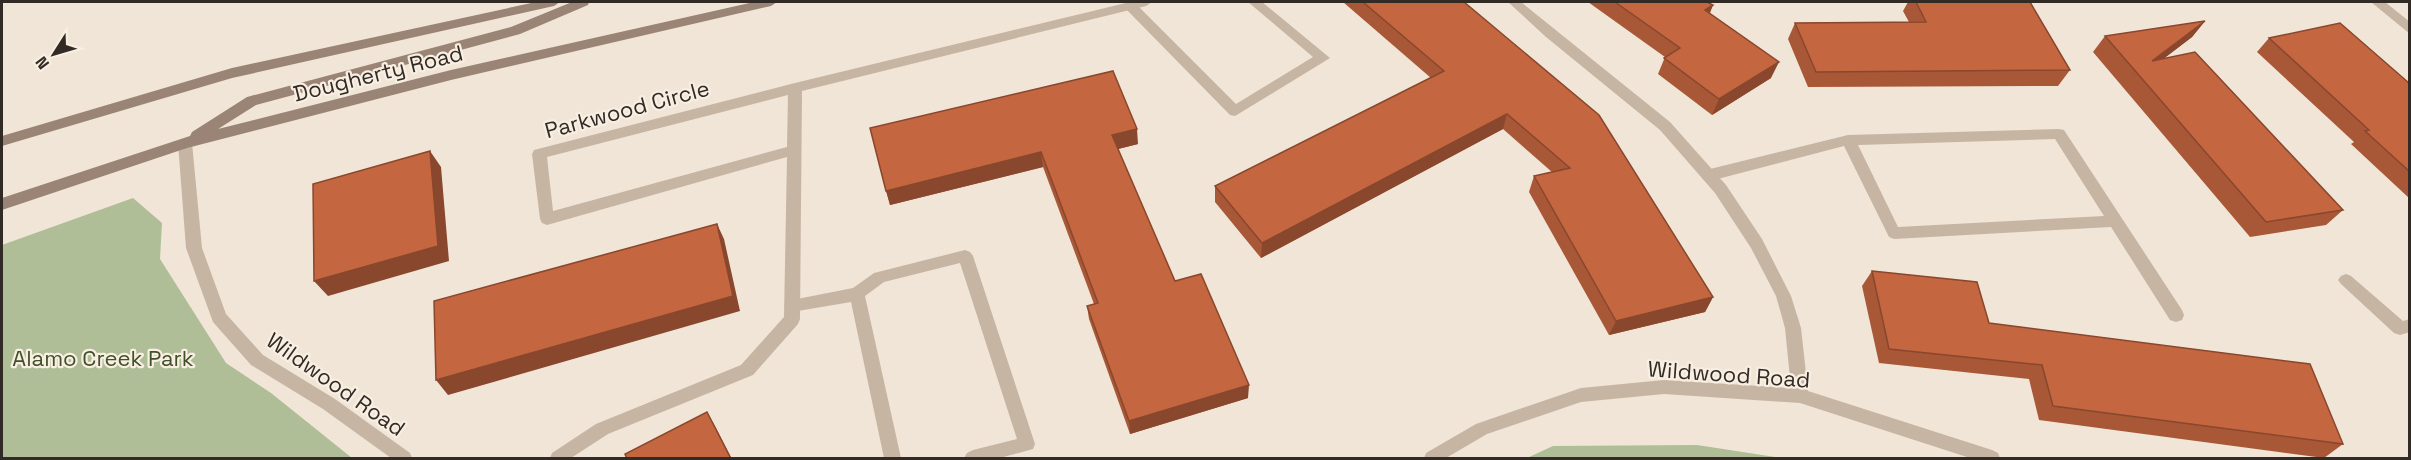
<svg xmlns="http://www.w3.org/2000/svg" width="2411" height="460" font-family="'Space Grotesk',sans-serif">
  <style>
    .green { fill: #afbe97 }
    .lines { fill: none; stroke-linecap: round; stroke-linejoin: round }
    .lane { fill: #c7b5a3; fill-rule: evenodd }
    .street { fill: #c7b5a3; fill-rule: evenodd }
    .secondary { fill: #9a8475; fill-rule: evenodd }
    .wall { fill: #a95837 }
    .shaded-wall { fill: #89472d }
    .building { fill: #c46640; stroke: #89472d; stroke-width: 1.5 }
    .labels { text-anchor: middle; dominant-baseline: central; stroke-width: 4.5; stroke-linejoin: round; paint-order: stroke }
    .street-label { font-size: 22px; fill: #322a25; stroke: #f8efe2 }
    .park-label { font-size: 22px; fill: #405029; stroke: #f8efe2 }
  </style>
  <rect width="100%" height="100%" fill="#f0e5d6"/>
  <!-- green -->
  <path class="green" d="M133 198 162 223 160 259 226 363 271 393 352 458H2V245Z
    M1697 445 1781 458H1527L1553 446Z"/>
  <g class="lines">
    <!-- lane -->
    <path class="lane" d="M1248 2H1262L1330 58 1235 116 1230 115 1124 7 1131 3 1136 4 1236 104 1313 57Z
      M2371 2H2385L2410 22V34Z
      M2059 129 2064 130 2182 310 2184 315 2182 320 2176 322 2170 320 2111 227 1894 239 1889 237 1844 146 1710 181 1703 175 1710 169 1848 135ZM2055 139 2104 216 1898 227 1858 145Z
      M965 250 970 252 973 256 1035 444 1033 449 1000 458H964L967 453 973 450 1017 439 960 263 884 282 865 296 901 458H884L851 302 792 312 786 311 784 306 786 301 792 300 853 288 874 273Z
      M2346 274 2351 276 2403 321 2410 319V332L2400 335 2394 333 2341 284 2338 280 2341 276Z"/>
    <!-- street -->
    <path class="street" d="M1130 2H1152L1146 6 802 91 800 319 798 324 753 375 608 434 571 458H550L552 453 596 424 741 365 784 317 787 157 547 225 542 223 540 219 532 154 534 150 795 83ZM788 95 787 147 553 211 547 157Z
      M1508 2H1521L1670 122 1726 185 1762 239 1791 296 1801 328 1808 391 1992 450 1998 453 2000 458H1970L1800 403 1664 394 1581 402 1487 434 1446 458H1424L1426 453 1476 424 1581 388 1664 380 1791 388 1785 328 1776 296 1751 248 1715 193 1660 130 1546 37Z
      M185 138 192 143 202 248 226 314 263 355 335 399 410 453 412 458H391L323 409 251 365 213 322 186 248 178 143Z"/>
    <!-- secondary -->
    <path class="secondary" d="M536 2H560L554 6 232 78 2 146V136L232 68Z
      M572 2H589L588 5 520 34 256 105 218 129 451 70 754 2H777L771 6 451 80 187 148 2 210V198L190 136 192 132 247 97 511 27Z"/>
  </g>
  <!-- wall -->
  <path class="wall" d="M1343 2H1464L1713 297 1705 312 1609 335 1529 192 1534 176 1552 172 1503 129 1261 258 1215 202V186L1431 78Z
    M1588 2H1707L1713 5 1710 13 1771 78 1712 115 1658 74 1665 57Z
    M1908 2H2030L2070 70 2058 86 1808 87 1788 39 1795 23 1909 22 1903 11Z
    M2205 21 2192 37 2164 58 2343 210 2326 225 2250 237 2093 52 2105 36Z
    M2269 38 2409 83V198L2351 144 2354 142 2257 52Z
    M870 128 1138 144 1118 149 1175 281 1248 398 1130 434 1089 319 1087 306 1094 304 1043 167 890 205Z
    M1872 271 1989 323 2343 444 2324 458 2039 420 2029 379 1879 363 1862 286Z"/>
  <!-- shaded-wall -->
  <path class="shaded-wall" d="M1713 5 1706 21 1705 10Z
    M2205 21 2192 37 2140 77 2152 61Z
    M1779 62 1771 78 1712 115 1719 99Z
    M1507 114 1503 129 1261 258 1262 243Z
    M1137 129 1138 144 1114 150 1112 135Z
    M430 151 441 167 449 261 328 296 314 281Z
    M1041 152 1043 167 890 205 886 191Z
    M717 224 724 239 740 311 448 395 436 380Z
    M1713 297 1705 312 1609 335 1616 321Z
    M1249 385 1248 398 1130 434 1129 421Z
    M707 412 715 426 732 459H731Z"/>
  <!-- building -->
  <path class="building" d="M1363 2H1464L1599 115 1713 297 1616 321 1534 176 1570 168 1507 114 1262 243 1215 186 1444 71Z
    M1615 2H1707L1713 5 1705 10 1779 62 1719 99 1664 58 1680 48Z
    M1916 2H2030L2070 70 1816 72 1795 23 1926 22Z
    M2205 21 2152 61 2195 52 2343 210 2266 222 2105 36Z
    M2340 23 2409 83V171L2365 131 2369 130 2269 38Z
    M1113 71 1137 129 1112 135 1175 281 1201 274 1249 385 1129 421 1087 306 1098 303 1041 152 886 191 870 128Z
    M430 151 438 246 314 281 313 184Z
    M717 224 733 296 436 380 434 301Z
    M1872 271 1977 282 1989 323 2310 364 2343 444 2053 406 2042 365 1889 349Z
    M707 412 731 459H627L625 454Z"/>
  <g class="labels">
    <!-- street labels -->
    <g class="street-label">
      <text transform="translate(378 73) rotate(-14)">Dougherty Road</text>
      <text transform="translate(627 109) rotate(-15)">Parkwood Circle</text>
      <text transform="translate(1729 374) rotate(4)">Wildwood Road</text>
      <text transform="translate(336 384) rotate(35)">Wildwood Road</text>
    </g>
    <!-- park labels -->
    <g class="park-label">
      <text x="103" y="358">Alamo Creek Park</text>
    </g>
  </g>
  <!-- border -->
  <rect width="2411" height="460" fill="none" stroke="#322a25" stroke-width="6"/>
  <!-- north arrow -->
  <g transform="translate(54 54) rotate(233)" stroke="#f8efe2" stroke-width="4.5" paint-order="stroke">
  <path d="M0-4.5L10 22L0 15L-10 22Z" fill="#322a25"/>
  <text y="-9" font-size="16" font-weight="bold" text-anchor="middle" fill="#322a25">N</text>
  </g>
</svg>
